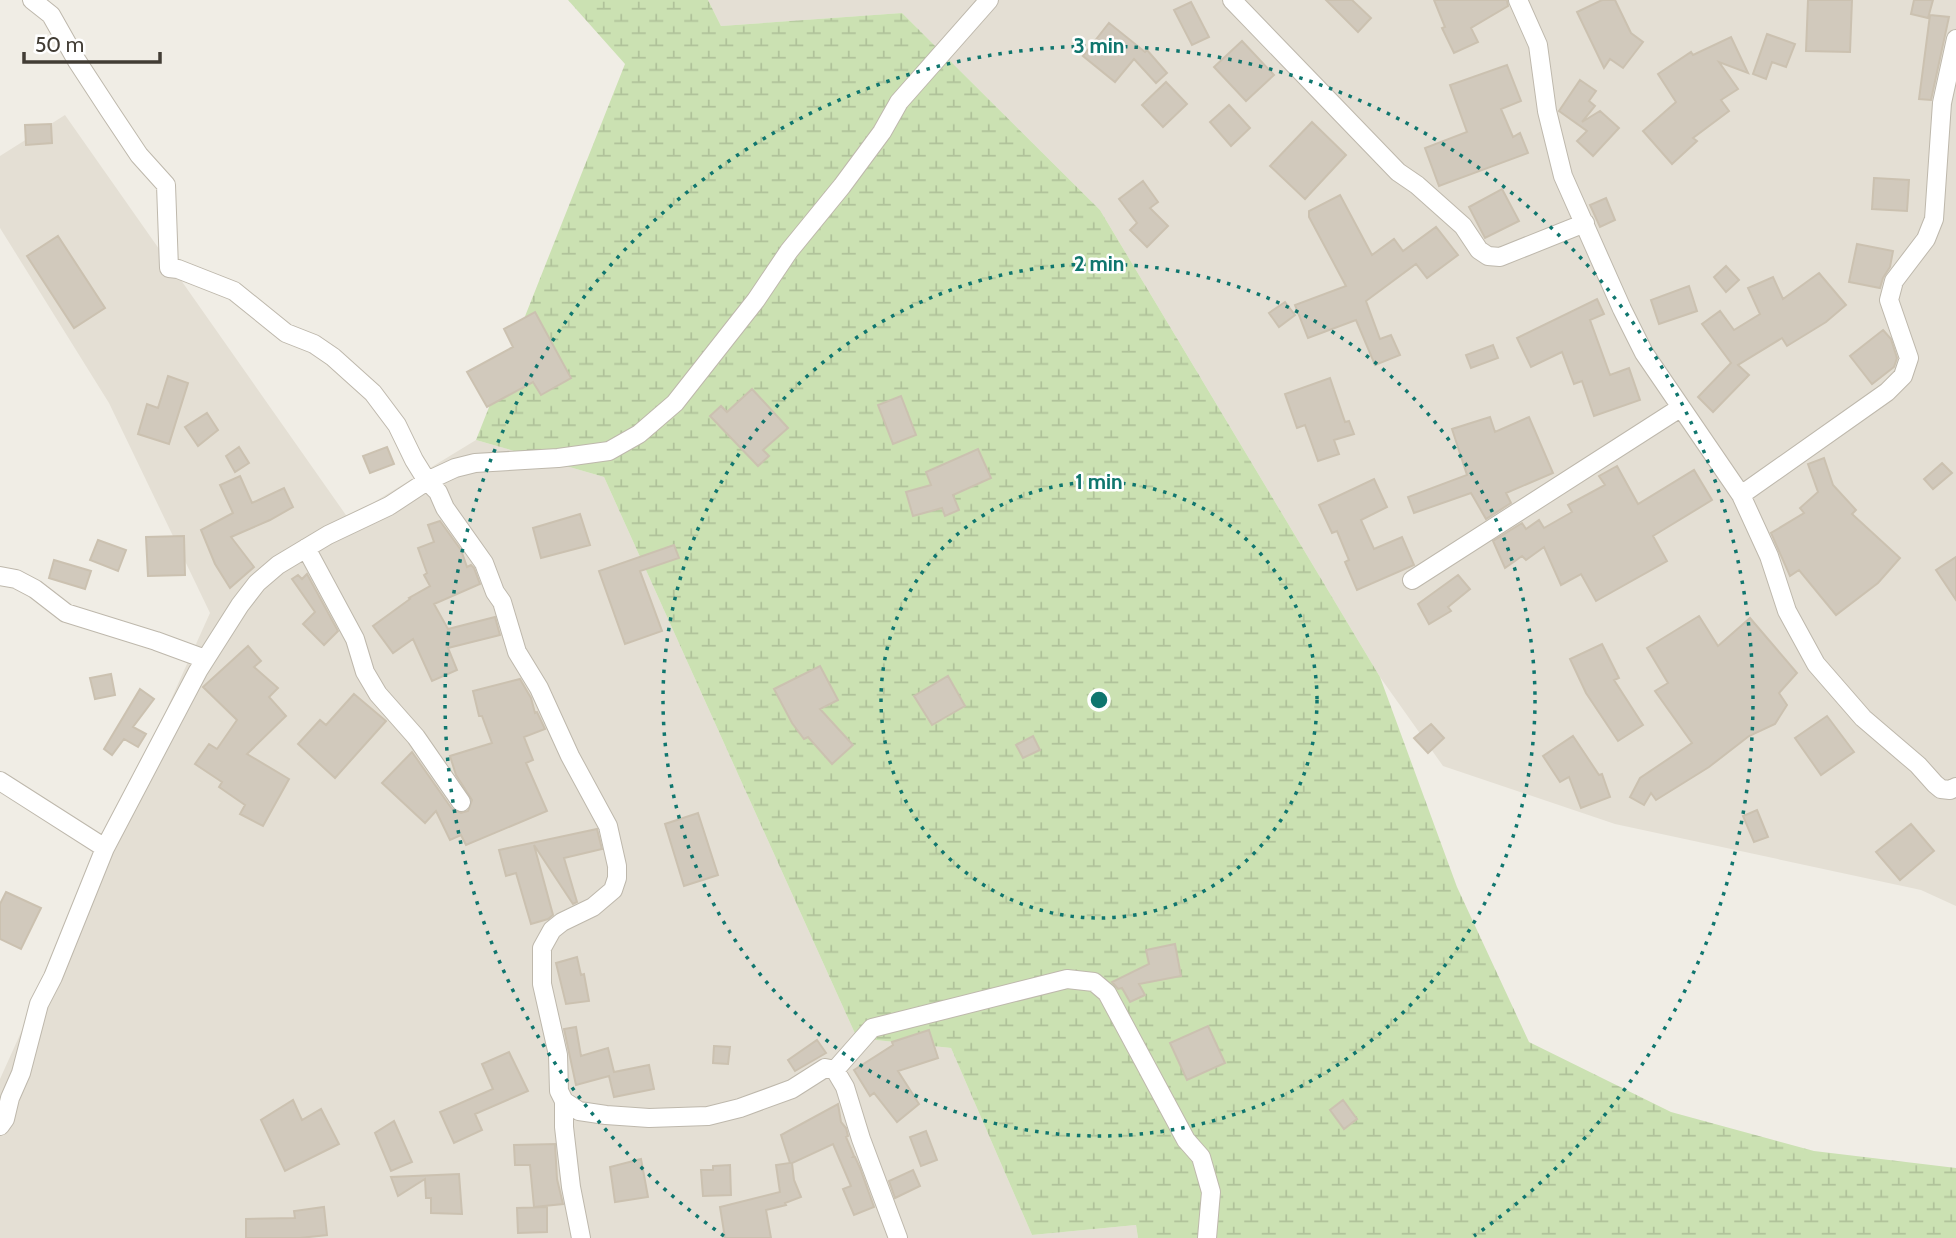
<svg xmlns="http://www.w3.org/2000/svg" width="1956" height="1238" font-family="Cabin,sans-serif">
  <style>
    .residential { fill: #e4dfd4 }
    .wetland { fill: url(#wetland-marsh) }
    .building { fill: #d1c9bc; stroke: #cbc1b0; stroke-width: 2 }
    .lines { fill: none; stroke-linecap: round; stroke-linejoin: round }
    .street-casing { stroke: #beb8ac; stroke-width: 20 }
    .street { stroke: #fff; stroke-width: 18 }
    .ring { fill: none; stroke: #0f766e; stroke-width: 3.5; stroke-dasharray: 3.5 7 }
    .centre { fill: #0f766e; stroke: #fff; stroke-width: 3.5 }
    .ring-label { font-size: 21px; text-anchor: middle; font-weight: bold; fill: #0f766e; stroke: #fff; stroke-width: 5; stroke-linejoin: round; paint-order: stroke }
  </style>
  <defs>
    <pattern id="wetland-marsh" width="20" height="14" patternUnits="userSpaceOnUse" patternTransform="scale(1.75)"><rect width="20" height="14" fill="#cbe1b2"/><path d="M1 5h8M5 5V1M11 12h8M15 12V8" fill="none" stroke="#b0c29a"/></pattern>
  </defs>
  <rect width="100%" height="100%" fill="#f0ede5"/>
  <!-- residential -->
  <path class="residential" d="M708 0H1956V906L1921 890 1615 824 1443 766 1380 677 1100 210 902 13 721 26Z
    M65 115 348 518 476 440 604 477 857 1038 951 1048 1032 1235 1136 1225 1138 1238H0V1079L210 613 109 403 0 228V156Z"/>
  <!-- wetland -->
  <path class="wetland" d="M568 0H708L721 26 902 13 1100 210 1380 677 1457 887 1529 1042 1671 1112 1814 1151 1956 1168V1238H1138L1136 1225 1032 1235 951 1048 857 1038 604 477 476 440 625 64Z"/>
  <!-- building -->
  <path class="building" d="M1326 0H1352L1371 18 1358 32Z
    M1434 0H1507L1508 6 1471 28 1478 42 1454 53 1442 28 1445 27Z
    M1602 0H1615L1631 33 1643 42 1623 68 1610 59 1604 68 1577 12Z
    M1808 0H1852L1850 52 1806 51Z
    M1914 0H1933L1928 18 1911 14Z
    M1191 2 1209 37 1192 45 1174 10Z
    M1930 15 1949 17 1931 100 1919 99Z
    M1109 23 1145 52 1147 50 1167 73 1156 83 1134 59 1115 82 1083 56Z
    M1767 34 1795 44 1786 67 1772 62 1766 79 1753 74Z
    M1731 37 1748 73 1719 62 1738 89 1721 100 1729 111 1693 138 1697 141 1672 164 1643 131 1676 102 1658 74 1691 52 1693 55Z
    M1242 41 1274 75 1246 101 1214 67Z
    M1507 65 1521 101 1501 109 1513 137 1520 133 1528 153 1439 186 1425 148 1467 132 1450 85Z
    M1580 80 1596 91 1589 101 1595 106 1582 122 1600 111 1619 128 1593 156 1577 141 1587 131 1559 111Z
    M1166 82 1187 104 1163 127 1142 105Z
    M1229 105 1250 128 1231 146 1210 122Z
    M1312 122 1346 155 1305 199 1270 166Z
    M51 124 52 143 26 145 25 125Z
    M1874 178 1909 180 1907 211 1872 209Z
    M1143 181 1158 202 1150 208 1168 226 1147 247 1130 230 1137 223 1119 199Z
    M1502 189 1519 221 1485 238 1469 207Z
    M1340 195 1372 255 1394 239 1403 251 1436 227 1458 255 1427 278 1416 264 1366 301 1380 339 1391 335 1400 355 1375 365 1356 320 1308 338 1295 305 1346 286 1309 217V211Z
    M1606 198 1615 220 1600 227 1590 205Z
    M58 236 105 308 74 328 27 256Z
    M1857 244 1893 251 1890 267 1883 278 1880 288 1849 282Z
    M1726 266 1739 280 1726 292 1714 277Z
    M1819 273 1846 305 1826 322 1787 346 1782 338 1738 365 1749 375 1713 412 1698 397 1731 363 1702 324 1720 311 1734 330 1760 314 1748 288 1773 277 1783 299Z
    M1689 286 1697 311 1659 324 1651 300Z
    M1597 299 1604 314 1590 320 1610 375 1629 368 1640 400 1594 416 1582 381 1574 384 1562 352 1531 367 1517 338Z
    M1285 302 1295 315 1279 327 1269 313Z
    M535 312 571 378 541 395 533 382 487 407 467 372 513 347 504 329Z
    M1883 330 1891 339 1897 358 1894 367 1872 384 1850 356Z
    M1493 345 1498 358 1471 368 1466 355Z
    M168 376 188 383 169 444 138 434 147 404 158 408Z
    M1330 378 1345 422 1349 421 1354 434 1334 440 1339 454 1318 461 1305 425 1297 428 1285 394Z
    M752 389 788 428 763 450 769 456 758 466 710 416 721 406 727 412Z
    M901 396 916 435 893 444 878 405Z
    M207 413 218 430 198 446 185 427Z
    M1490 417 1495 432 1529 417 1553 473 1506 493 1511 503 1486 519 1471 493 1414 513 1408 497 1467 475 1452 429Z
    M239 447 249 463 235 472 226 456Z
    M387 447 394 464 370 473 363 456Z
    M978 449 991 478 953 495 959 510 945 516 942 508 913 516 906 492 931 485 926 472Z
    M1824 458 1833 485 1856 510 1852 514 1900 558 1878 583 1836 615 1799 570 1790 576 1771 533 1804 513 1800 508 1818 492 1808 464Z
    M1942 463 1952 473 1933 489 1924 479Z
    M1617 466 1638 504 1694 470 1712 500 1653 536 1667 561 1596 601 1581 574 1561 585 1544 547 1526 560 1522 556 1505 568 1493 541 1522 523 1526 529 1539 520 1544 528 1572 512 1568 505 1605 485 1599 476Z
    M240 476 252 503 284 488 293 507 270 520 231 537 254 567 230 588 215 564 201 530 233 513 220 485Z
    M1374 479 1387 507 1361 520 1374 549 1402 537 1414 565 1357 590 1345 562 1349 560 1337 531 1332 533 1319 505Z
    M580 514 590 545 541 558 533 528Z
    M440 521 461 550 467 567 471 565 474 568 480 584 434 604 448 629 495 617 500 635 448 648 457 670 432 681 413 639 393 653 373 626 410 599 409 598 430 586 424 575 427 573 418 548 434 542 428 525Z
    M184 536 185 575 148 576 146 537Z
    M98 540 126 550 118 571 90 560Z
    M674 545 679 558 640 571 662 631 625 644 599 571Z
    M1956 557V600L1936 570Z
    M54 560 91 571 85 589 49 578Z
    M307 574 338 631 324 645 303 624 315 612 292 579 298 575 302 579Z
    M1458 575 1470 589 1448 607 1451 611 1429 624 1418 604Z
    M1699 616 1718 646 1750 618 1797 673 1779 693 1787 705 1775 724 1749 736 1709 767 1656 800 1651 793 1644 805 1630 797 1640 778 1692 743 1655 691 1668 683 1647 648Z
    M1602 644 1619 678 1614 680 1643 725 1618 741 1586 693 1570 659Z
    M248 646 261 661 254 667 278 688 269 697 286 716 247 754 289 779 263 826 240 814 245 805 219 787 222 782 195 764 209 744 217 749 237 720 203 687Z
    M820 666 838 700 820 709 853 745 832 764 808 737 804 739 792 723 774 689Z
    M111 674 115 695 95 699 90 678Z
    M948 676 965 706 932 725 914 696Z
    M520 679 531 698 535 713 537 712 545 729 524 737 533 760 526 763 547 811 466 845 461 835 450 840 436 811 425 823 382 783 412 752 452 809 461 813 468 811 472 800 456 775 450 756 492 743 482 716H479L473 691Z
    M140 689 154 699 133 727 146 734 138 747 124 739 112 755 104 749Z
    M354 694 386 721 335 778 298 744 320 720 326 725Z
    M1827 716 1854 752 1821 775 1795 738Z
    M1431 724 1444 738 1428 753 1414 738Z
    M1033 736 1040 750 1023 758 1016 745Z
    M1573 736 1599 775 1602 774 1610 797 1581 808 1569 777 1560 782 1543 756Z
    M1757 810 1768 837 1754 842 1743 816Z
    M698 813 718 875 684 886 665 824Z
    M1911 824 1934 851 1900 880 1876 852Z
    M597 829 602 849 564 858 577 902 573 904 534 845 553 915 548 919 531 924 516 873 506 876 499 850Z
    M6 892 41 908 21 949 0 939V904Z
    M1175 944 1181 976 1139 984 1145 995 1130 1002 1122 988 1118 989 1112 982 1149 964 1146 950Z
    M577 957 581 975 584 974 589 1001 566 1004 556 963Z
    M1208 1026 1225 1063 1187 1080 1170 1043Z
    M576 1027 581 1056 608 1048 614 1072 649 1065 654 1089 614 1097 609 1076 576 1085 564 1029Z
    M929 1030 938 1058 898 1071 919 1104 897 1122 874 1093 870 1096 854 1070 893 1045 892 1042Z
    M817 1040 826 1053 795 1071 788 1060Z
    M714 1046 730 1047 728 1064 713 1063Z
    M509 1052 528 1091 475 1114 482 1130 454 1143 440 1112 493 1089 482 1064Z
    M293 1100 302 1120 321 1109 339 1144 285 1171 261 1120Z
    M1343 1100 1357 1119 1344 1129 1330 1110Z
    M838 1104 841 1122 846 1128 848 1136 846 1137 854 1156 853 1157H855L860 1168 874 1207 854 1215 843 1189 851 1186 833 1144 792 1163 794 1180 801 1197 785 1203 786 1205 766 1210 771 1238H725L720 1207 780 1192 776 1165 790 1163 781 1135Z
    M394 1121 412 1162 391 1171 375 1133Z
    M926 1131 937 1160 921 1166 910 1137Z
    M555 1144 557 1179 563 1204 534 1207 530 1165H515L514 1145Z
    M641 1159 648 1197 615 1202 610 1167Z
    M730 1165 731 1195 703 1196 701 1170H713V1166Z
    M913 1170 920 1186 895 1198 889 1181Z
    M459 1174 462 1214 431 1213V1198H426L425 1179 398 1196 391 1177Z
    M324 1207 327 1235 300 1238H246V1219L295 1218 294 1211Z
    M547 1207V1232L518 1233 517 1208Z"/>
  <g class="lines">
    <defs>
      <path id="street" d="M32 0 51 15 77 61 109 110 139 155 166 185 169 268 178 269 234 291 286 333 314 344 333 357 373 393 397 425 414 460 427 481 438 492 445 508 484 563 495 592 502 602 517 652 539 688 570 756 608 826 617 866V878L613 890 593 907 562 922 552 930 542 948V984L558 1055 559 1091 564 1101V1127L571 1187 581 1238
        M1232 0 1398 172 1417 185 1463 226 1479 250 1488 256 1500 257 1585 223
        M1518 0 1538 45 1547 111 1563 176 1622 309 1644 353 1741 495 1769 556 1787 611 1816 664 1863 718 1918 765 1935 784 1941 789 1950 790 1956 787
        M1741 495 1887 392 1903 376 1909 358 1889 300 1894 281 1926 239 1934 219 1942 103 1956 39
        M306 548 355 639 365 672 378 694 416 737 461 802
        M0 576 16 579 35 589 66 613 156 641 205 659
        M1412 580 1680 408
        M0 781 105 848
        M835 1070 872 1028 1067 979 1094 982 1107 993 1186 1140 1201 1157 1211 1192 1207 1238
        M564 1101 579 1111 606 1115 649 1118 708 1116 740 1108 792 1089 825 1068 835 1070 845 1087 861 1139 898 1238
        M0 1126 5 1119 10 1098 21 1073 39 1004 53 977 105 848 198 671 240 605 257 583 278 565 328 535 389 506 427 481 455 468 475 463 558 458 609 451 639 434 675 403 756 300 789 251 842 186 882 132 899 102 989 0"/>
    </defs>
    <!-- street casing -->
    <use href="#street" class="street-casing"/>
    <!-- street -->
    <use href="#street" class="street"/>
  </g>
  <!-- distance rings -->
  <g class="ring">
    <circle cx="1099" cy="700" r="218"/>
    <circle cx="1099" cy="700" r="436"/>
    <path d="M724 1236A654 654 0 1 1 1474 1236"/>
  </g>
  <circle cx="1099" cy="700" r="10" class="centre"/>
  <g class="ring-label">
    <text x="1099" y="53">3 min</text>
    <text x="1099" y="271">2 min</text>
    <text x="1099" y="489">1 min</text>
  </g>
  <!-- scale -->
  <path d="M24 52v10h136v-10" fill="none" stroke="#423d35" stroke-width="3.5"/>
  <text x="35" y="52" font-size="21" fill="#423d35" stroke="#ffffff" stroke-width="5" paint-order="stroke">50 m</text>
</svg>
